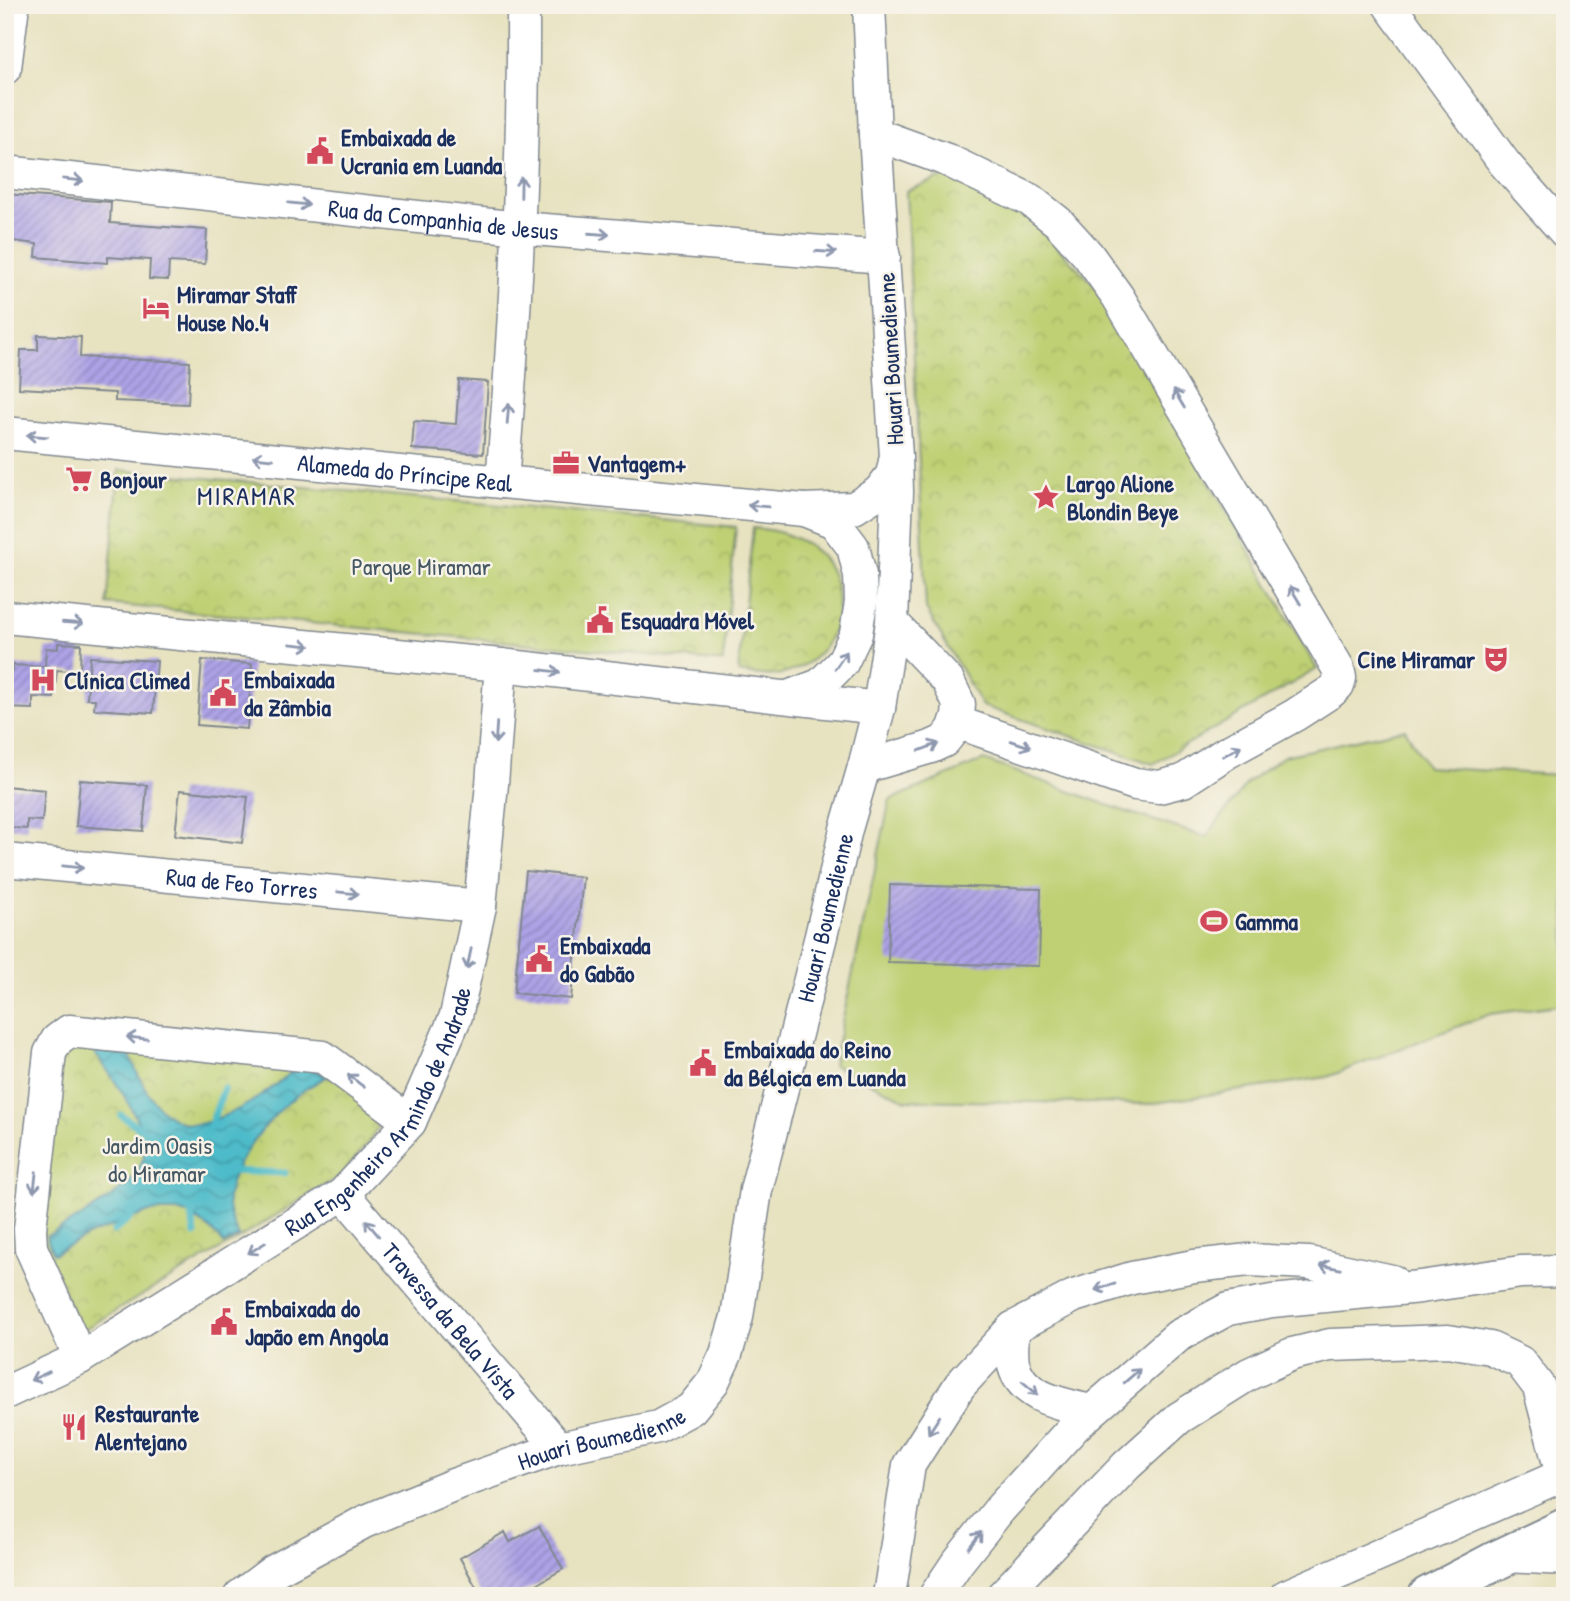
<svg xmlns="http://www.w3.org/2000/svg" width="1570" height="1601" font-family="'Patrick Hand',sans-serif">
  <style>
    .park { fill: url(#park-crowns); stroke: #6c8068; stroke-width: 2 }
    .garden { fill: #bed073; stroke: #6c8068; stroke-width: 2 }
    .water { fill: url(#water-waves); stroke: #347594; stroke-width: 2 }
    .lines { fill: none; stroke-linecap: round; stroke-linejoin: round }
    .stream { stroke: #4ebbc9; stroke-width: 7 }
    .building { fill: url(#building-hatch) }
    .minor-casing { stroke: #81888f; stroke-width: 35 }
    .major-casing { stroke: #81888f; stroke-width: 42 }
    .minor { stroke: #fff; stroke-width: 32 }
    .major { stroke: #fff; stroke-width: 38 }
    .oneway { stroke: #8d97ae }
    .labels { text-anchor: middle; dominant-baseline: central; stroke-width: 5; stroke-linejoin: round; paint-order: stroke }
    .poi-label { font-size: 24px; font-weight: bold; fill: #1b2f5e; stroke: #f7f3e8; text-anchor: start }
    .street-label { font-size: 24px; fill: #1b2f5e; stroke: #f7f3e8 }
    .park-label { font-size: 24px; fill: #445763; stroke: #f7f3e8 }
    .neighbourhood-label { font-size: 26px; letter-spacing: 2px; fill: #1b2f5e; stroke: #f7f3e8 }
  </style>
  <defs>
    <pattern id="park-crowns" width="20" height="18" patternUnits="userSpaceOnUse" patternTransform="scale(1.75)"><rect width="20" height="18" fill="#bed073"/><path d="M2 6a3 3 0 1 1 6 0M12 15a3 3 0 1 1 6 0" fill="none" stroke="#a3b366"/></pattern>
    <pattern id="water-waves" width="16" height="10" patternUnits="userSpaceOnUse" patternTransform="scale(1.75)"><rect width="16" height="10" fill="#4ebbc9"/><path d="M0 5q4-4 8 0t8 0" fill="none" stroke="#4098a6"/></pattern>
    <pattern id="building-hatch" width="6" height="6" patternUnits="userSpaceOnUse" patternTransform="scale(1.75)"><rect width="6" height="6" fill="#aea3e6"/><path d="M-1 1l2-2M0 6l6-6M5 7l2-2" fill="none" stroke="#8d85be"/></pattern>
  </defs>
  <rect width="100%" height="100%" fill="#f7f3e8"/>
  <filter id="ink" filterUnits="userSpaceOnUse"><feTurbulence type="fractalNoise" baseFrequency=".0143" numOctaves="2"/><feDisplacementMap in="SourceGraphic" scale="14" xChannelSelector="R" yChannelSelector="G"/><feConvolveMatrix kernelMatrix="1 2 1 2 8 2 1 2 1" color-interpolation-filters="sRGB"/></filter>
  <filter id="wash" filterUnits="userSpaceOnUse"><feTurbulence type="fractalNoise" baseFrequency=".00686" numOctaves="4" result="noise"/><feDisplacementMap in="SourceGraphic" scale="28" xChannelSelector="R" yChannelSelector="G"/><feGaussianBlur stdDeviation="1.57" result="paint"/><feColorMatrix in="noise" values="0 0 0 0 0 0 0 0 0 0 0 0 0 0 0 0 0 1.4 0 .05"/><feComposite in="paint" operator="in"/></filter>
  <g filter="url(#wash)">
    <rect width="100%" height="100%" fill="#e7e2c0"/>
    <!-- park -->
    <path class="park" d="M960 170 1024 213 1099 290 1317 669 1153 764 982 706 926 609 906 191Z
      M119 470 736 527 723 662 107 604Z
      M753 528C778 530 798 536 817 552 842 575 844 619 825 646 816 659 800 669 786 673 771 678 753 674 738 672Z
      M69 1044 332 1067 387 1113 365 1147 341 1175 236 1240 81 1331 37 1229 60 1055Z"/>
    <!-- garden -->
    <path class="garden" d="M1405 729 1427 767 1557 775 1565 793V1004L1490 1014 1327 1077 1149 1104 906 1100 833 1065 890 800 984 760 1121 810 1206 837 1248 782 1284 756Z"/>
    <!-- water -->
    <path class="water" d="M89 1045 127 1048C137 1075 153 1114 184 1123 196 1126 205 1123 216 1119 250 1106 274 1088 301 1063L328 1076C320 1080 312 1085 304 1090 273 1112 226 1165 228 1205 229 1217 234 1226 239 1236L224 1244 209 1228 191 1215 177 1211H162L149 1212 89 1235 53 1254 46 1236C61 1229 74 1220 88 1212 114 1195 151 1175 144 1138 143 1132 139 1124 136 1118 123 1091 106 1068 89 1045Z"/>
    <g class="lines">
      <!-- stream -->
      <path class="stream" d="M121 1115 147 1133
        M210 1127 224 1088
        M227 1171 285 1173
        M190 1207 195 1234
        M114 1231 132 1216"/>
    </g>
    <g id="blocks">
      <!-- building -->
      <path class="building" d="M5 194 111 202 110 223 207 230 205 264 169 262 168 280 149 279 150 260 108 257 107 263 36 257 37 244 5 240Z
        M38 335 81 337 80 357 190 362 188 404 115 401V393L19 388 21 350H38Z
        M459 380 488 382 483 454 412 449 414 421 456 424Z
        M58 643 81 644 80 672 57 670 54 698 33 697V709L5 708V670H13V665L45 667 46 648 58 649Z
        M90 657 157 661 153 713 94 709 95 699H87Z
        M202 660 252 664 247 729 197 725Z
        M80 780 147 785 143 831 76 826Z
        M5 786 45 790 42 821 27 820V829L5 827Z
        M180 790 248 797 242 843 175 835Z
        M526 871 583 877 571 999 514 993Z
        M890 885 1041 889 1039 966 888 962Z
        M539 1526 563 1569 516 1596H481L460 1558 505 1532 510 1542Z"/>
    </g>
  </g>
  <g filter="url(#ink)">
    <use href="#blocks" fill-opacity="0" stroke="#81888f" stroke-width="2"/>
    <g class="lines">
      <defs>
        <g id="minor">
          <path d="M1389 5 1505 164 1565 232"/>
          <path d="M5 68 13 5"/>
          <path d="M875 134 947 160 1030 200 1058 222 1088 255 1118 297 1338 668 1340 678 1338 685 1332 691 1295 715 1226 753 1183 781 1159 787 1135 784 956 722"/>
          <path id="s1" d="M5 172 520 228 884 257"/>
          <path id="s2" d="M5 433 502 482 804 510 854 508 879 492 892 475 895 461"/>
          <path d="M502 482C515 324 524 165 523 5"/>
          <path d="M5 617 501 665 879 708"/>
          <path d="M788 697 820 685 842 663 856 634 861 602 860 575 853 547 834 522 804 510"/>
          <path d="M864 767 931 747 944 741 953 730 958 717 959 704 948 681 892 622"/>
          <path id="s3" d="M5 860 480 906"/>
          <path id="s4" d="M343 1194 559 1448"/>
          <path d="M1013 1328C1013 1339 1011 1351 1013 1362 1020 1398 1062 1404 1091 1411"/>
          <path d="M80 1358 31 1248 30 1229 50 1053 57 1040 69 1031 323 1057 410 1122"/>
          <path id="s5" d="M5 1393 80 1358 343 1194 410 1122 456 1016 480 906 492 784 501 665"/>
          <path d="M1507 1556 1565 1559"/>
          <path id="s6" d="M240 1596 272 1572 364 1522 453 1485 559 1448 658 1427 691 1409 713 1382 726 1354 737 1317 756 1190 821 936 846 829 864 767 879 708 892 622 897 492 896 456 875 134 869 5"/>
          <path d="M889 1596 909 1465 960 1385 1013 1328 1074 1296 1132 1278 1194 1266 1249 1260 1309 1263 1392 1281"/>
          <path d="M935 1596 957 1563 999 1510 1075 1426 1178 1336 1228 1309 1272 1301 1420 1287 1521 1272 1565 1271"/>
          <path d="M1002 1596 1127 1465 1179 1418 1249 1374 1292 1354 1330 1345 1448 1341 1490 1348 1520 1362 1539 1387 1562 1475"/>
          <path d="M1286 1596 1565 1474"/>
        </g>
        <path id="major" d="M1428 1596 1493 1562 1565 1528"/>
      </defs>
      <!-- minor casing -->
      <use href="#minor" class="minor-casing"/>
      <!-- major casing -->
      <use href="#major" class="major-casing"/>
      <!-- minor -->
      <use href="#minor" class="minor"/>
      <!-- major -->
      <use href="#major" class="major"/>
    </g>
    <!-- one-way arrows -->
    <defs><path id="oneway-shaft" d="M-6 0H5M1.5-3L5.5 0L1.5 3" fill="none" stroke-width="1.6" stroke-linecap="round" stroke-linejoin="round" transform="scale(1.75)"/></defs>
    <g class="oneway">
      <use href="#oneway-shaft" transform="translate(73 180) rotate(6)"/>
      <use href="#oneway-shaft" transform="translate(521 187) rotate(-89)"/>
      <use href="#oneway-shaft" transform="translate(299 204) rotate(6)"/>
      <use href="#oneway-shaft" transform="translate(599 234) rotate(4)"/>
      <use href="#oneway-shaft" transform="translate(826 252) rotate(4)"/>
      <use href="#oneway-shaft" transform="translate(1179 399) rotate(-121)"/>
      <use href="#oneway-shaft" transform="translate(508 414) rotate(-85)"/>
      <use href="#oneway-shaft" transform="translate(37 436) rotate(-175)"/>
      <use href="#oneway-shaft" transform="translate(263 458) rotate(-174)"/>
      <use href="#oneway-shaft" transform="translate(758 506) rotate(-175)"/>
      <use href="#oneway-shaft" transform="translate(1295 595) rotate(-121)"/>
      <use href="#oneway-shaft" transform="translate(73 623) rotate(4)"/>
      <use href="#oneway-shaft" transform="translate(300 645) rotate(6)"/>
      <use href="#oneway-shaft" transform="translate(841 660) rotate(-56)"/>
      <use href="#oneway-shaft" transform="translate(550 671) rotate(7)"/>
      <use href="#oneway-shaft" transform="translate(496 733) rotate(94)"/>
      <use href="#oneway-shaft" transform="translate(1021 744) rotate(19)"/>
      <use href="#oneway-shaft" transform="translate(929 747) rotate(-21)"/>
      <use href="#oneway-shaft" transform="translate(1232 751) rotate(-30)"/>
      <use href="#oneway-shaft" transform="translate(73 867) rotate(6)"/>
      <use href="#oneway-shaft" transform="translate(348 893) rotate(6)"/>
      <use href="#oneway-shaft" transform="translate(469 959) rotate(102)"/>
      <use href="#oneway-shaft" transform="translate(137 1038) rotate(-174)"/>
      <use href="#oneway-shaft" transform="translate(356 1081) rotate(-143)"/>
      <use href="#oneway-shaft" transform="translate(35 1182) rotate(97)"/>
      <use href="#oneway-shaft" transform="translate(372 1228) rotate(-130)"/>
      <use href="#oneway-shaft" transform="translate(257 1248) rotate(148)"/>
      <use href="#oneway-shaft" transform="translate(1330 1267) rotate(-168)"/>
      <use href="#oneway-shaft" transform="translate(1105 1287) rotate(163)"/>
      <use href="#oneway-shaft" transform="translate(40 1376) rotate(155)"/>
      <use href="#oneway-shaft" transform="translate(1132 1376) rotate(-41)"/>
      <use href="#oneway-shaft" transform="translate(1030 1388) rotate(40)"/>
      <use href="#oneway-shaft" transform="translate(934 1425) rotate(123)"/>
      <use href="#oneway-shaft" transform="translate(975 1540) rotate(-52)"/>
    </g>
  </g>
  <!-- icons -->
  <defs>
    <symbol id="civic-bare" viewBox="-9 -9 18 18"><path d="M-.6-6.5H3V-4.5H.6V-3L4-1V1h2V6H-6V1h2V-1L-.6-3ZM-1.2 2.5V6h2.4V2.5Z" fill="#d1495b" stroke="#f7f3e8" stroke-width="2.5" paint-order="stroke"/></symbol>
    <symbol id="hotel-bare" viewBox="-9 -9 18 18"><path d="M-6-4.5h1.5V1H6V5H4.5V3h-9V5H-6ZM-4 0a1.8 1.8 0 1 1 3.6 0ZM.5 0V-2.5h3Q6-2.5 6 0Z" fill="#d1495b" stroke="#f7f3e8" stroke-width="2.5" paint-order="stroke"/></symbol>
    <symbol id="office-bare" viewBox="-9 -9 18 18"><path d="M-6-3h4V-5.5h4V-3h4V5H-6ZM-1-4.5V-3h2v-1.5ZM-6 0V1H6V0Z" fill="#d1495b" stroke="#f7f3e8" stroke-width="2.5" paint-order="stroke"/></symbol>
    <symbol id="supermarket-bare" viewBox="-9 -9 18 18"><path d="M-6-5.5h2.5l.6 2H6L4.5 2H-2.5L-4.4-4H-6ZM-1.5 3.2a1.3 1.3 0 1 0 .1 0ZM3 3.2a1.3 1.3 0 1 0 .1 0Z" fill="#d1495b" stroke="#f7f3e8" stroke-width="2.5" paint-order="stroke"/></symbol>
    <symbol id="sight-bare" viewBox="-9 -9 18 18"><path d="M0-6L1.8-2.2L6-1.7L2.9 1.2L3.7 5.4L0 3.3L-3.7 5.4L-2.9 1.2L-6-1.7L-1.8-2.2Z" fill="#d1495b" stroke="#f7f3e8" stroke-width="2.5" paint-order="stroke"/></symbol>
    <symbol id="theatre-bare" viewBox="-9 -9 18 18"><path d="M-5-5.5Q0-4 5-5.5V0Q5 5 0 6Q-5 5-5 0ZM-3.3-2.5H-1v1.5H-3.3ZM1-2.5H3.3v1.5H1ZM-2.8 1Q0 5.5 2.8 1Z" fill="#d1495b" stroke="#f7f3e8" stroke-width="2.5" paint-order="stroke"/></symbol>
    <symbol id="hospital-bare" viewBox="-9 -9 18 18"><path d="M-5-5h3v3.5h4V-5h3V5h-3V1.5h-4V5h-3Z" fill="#d1495b" stroke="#f7f3e8" stroke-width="2.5" paint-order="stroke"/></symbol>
    <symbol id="stadium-bare" viewBox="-9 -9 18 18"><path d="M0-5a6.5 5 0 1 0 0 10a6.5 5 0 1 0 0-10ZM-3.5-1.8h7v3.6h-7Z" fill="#d1495b" stroke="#f7f3e8" stroke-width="2.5" paint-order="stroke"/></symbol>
    <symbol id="restaurant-bare" viewBox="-9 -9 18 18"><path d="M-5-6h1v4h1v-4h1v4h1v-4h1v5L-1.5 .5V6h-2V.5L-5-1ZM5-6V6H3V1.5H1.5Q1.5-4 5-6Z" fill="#d1495b" stroke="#f7f3e8" stroke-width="2.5" paint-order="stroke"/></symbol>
  </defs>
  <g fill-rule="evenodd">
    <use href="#civic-bare" x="301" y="132" width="38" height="38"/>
    <use href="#hotel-bare" x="137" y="289" width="38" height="38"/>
    <use href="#office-bare" x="547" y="444" width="38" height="38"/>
    <use href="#supermarket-bare" x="60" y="460" width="38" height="38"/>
    <use href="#sight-bare" x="1027" y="478" width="38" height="38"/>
    <use href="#civic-bare" x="581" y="601" width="38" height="38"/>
    <use href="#theatre-bare" x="1477" y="640" width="38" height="38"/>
    <use href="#hospital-bare" x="24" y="661" width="38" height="38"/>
    <use href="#civic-bare" x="204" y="674" width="38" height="38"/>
    <use href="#stadium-bare" x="1195" y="902" width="38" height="38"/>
    <use href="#civic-bare" x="520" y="940" width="38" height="38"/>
    <use href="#civic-bare" x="684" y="1044" width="38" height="38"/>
    <use href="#civic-bare" x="205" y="1303" width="38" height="38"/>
    <use href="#restaurant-bare" x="55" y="1408" width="38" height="38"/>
  </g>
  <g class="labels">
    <!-- poi labels -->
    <g class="poi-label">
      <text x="341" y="137">Embaixada de<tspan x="341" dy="28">Ucrania em Luanda</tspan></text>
      <text x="177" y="294">Miramar Staff<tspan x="177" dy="28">House No.4</tspan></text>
      <text x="587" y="463">Vantagem+</text>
      <text x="100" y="479">Bonjour</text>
      <text x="1067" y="483">Largo Alione<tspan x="1067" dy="28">Blondin Beye</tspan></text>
      <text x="621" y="620">Esquadra Móvel</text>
      <text x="1475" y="659" text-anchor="end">Cine Miramar</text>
      <text x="244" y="679">Embaixada<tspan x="244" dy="28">da Zâmbia</tspan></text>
      <text x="64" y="680">Clínica Climed</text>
      <text x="1235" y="921">Gamma</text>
      <text x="560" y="945">Embaixada<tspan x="560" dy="28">do Gabão</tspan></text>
      <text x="724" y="1049">Embaixada do Reino<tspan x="724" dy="28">da Bélgica em Luanda</tspan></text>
      <text x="245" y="1308">Embaixada do<tspan x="245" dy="28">Japão em Angola</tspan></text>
      <text x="95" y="1413">Restaurante<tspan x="95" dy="28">Alentejano</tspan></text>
    </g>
    <!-- street labels -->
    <g class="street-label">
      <text stroke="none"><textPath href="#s1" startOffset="441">Rua da Companhia de Jesus</textPath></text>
      <text transform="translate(890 359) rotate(-93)">Houari Boumedienne</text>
      <text stroke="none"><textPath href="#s2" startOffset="402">Alameda do Príncipe Real</textPath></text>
      <text stroke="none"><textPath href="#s3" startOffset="238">Rua de Feo Torres</textPath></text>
      <text stroke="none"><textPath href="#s6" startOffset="1006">Houari Boumedienne</textPath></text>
      <text stroke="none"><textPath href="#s5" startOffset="481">Rua Engenheiro Armindo de Andrade</textPath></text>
      <text stroke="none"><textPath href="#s4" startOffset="166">Travessa da Bela Vista</textPath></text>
      <text stroke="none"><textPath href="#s6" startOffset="397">Houari Boumedienne</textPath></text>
    </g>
    <!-- park labels -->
    <g class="park-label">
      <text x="421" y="566">Parque Miramar</text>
      <text x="157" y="1145">Jardim Oasis<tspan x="157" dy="28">do Miramar</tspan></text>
    </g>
    <!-- neighbourhood labels -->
    <g class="neighbourhood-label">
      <text x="247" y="495">MIRAMAR</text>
    </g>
  </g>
  <!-- margin -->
  <rect width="1570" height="1601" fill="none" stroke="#f7f3e8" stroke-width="28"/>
</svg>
